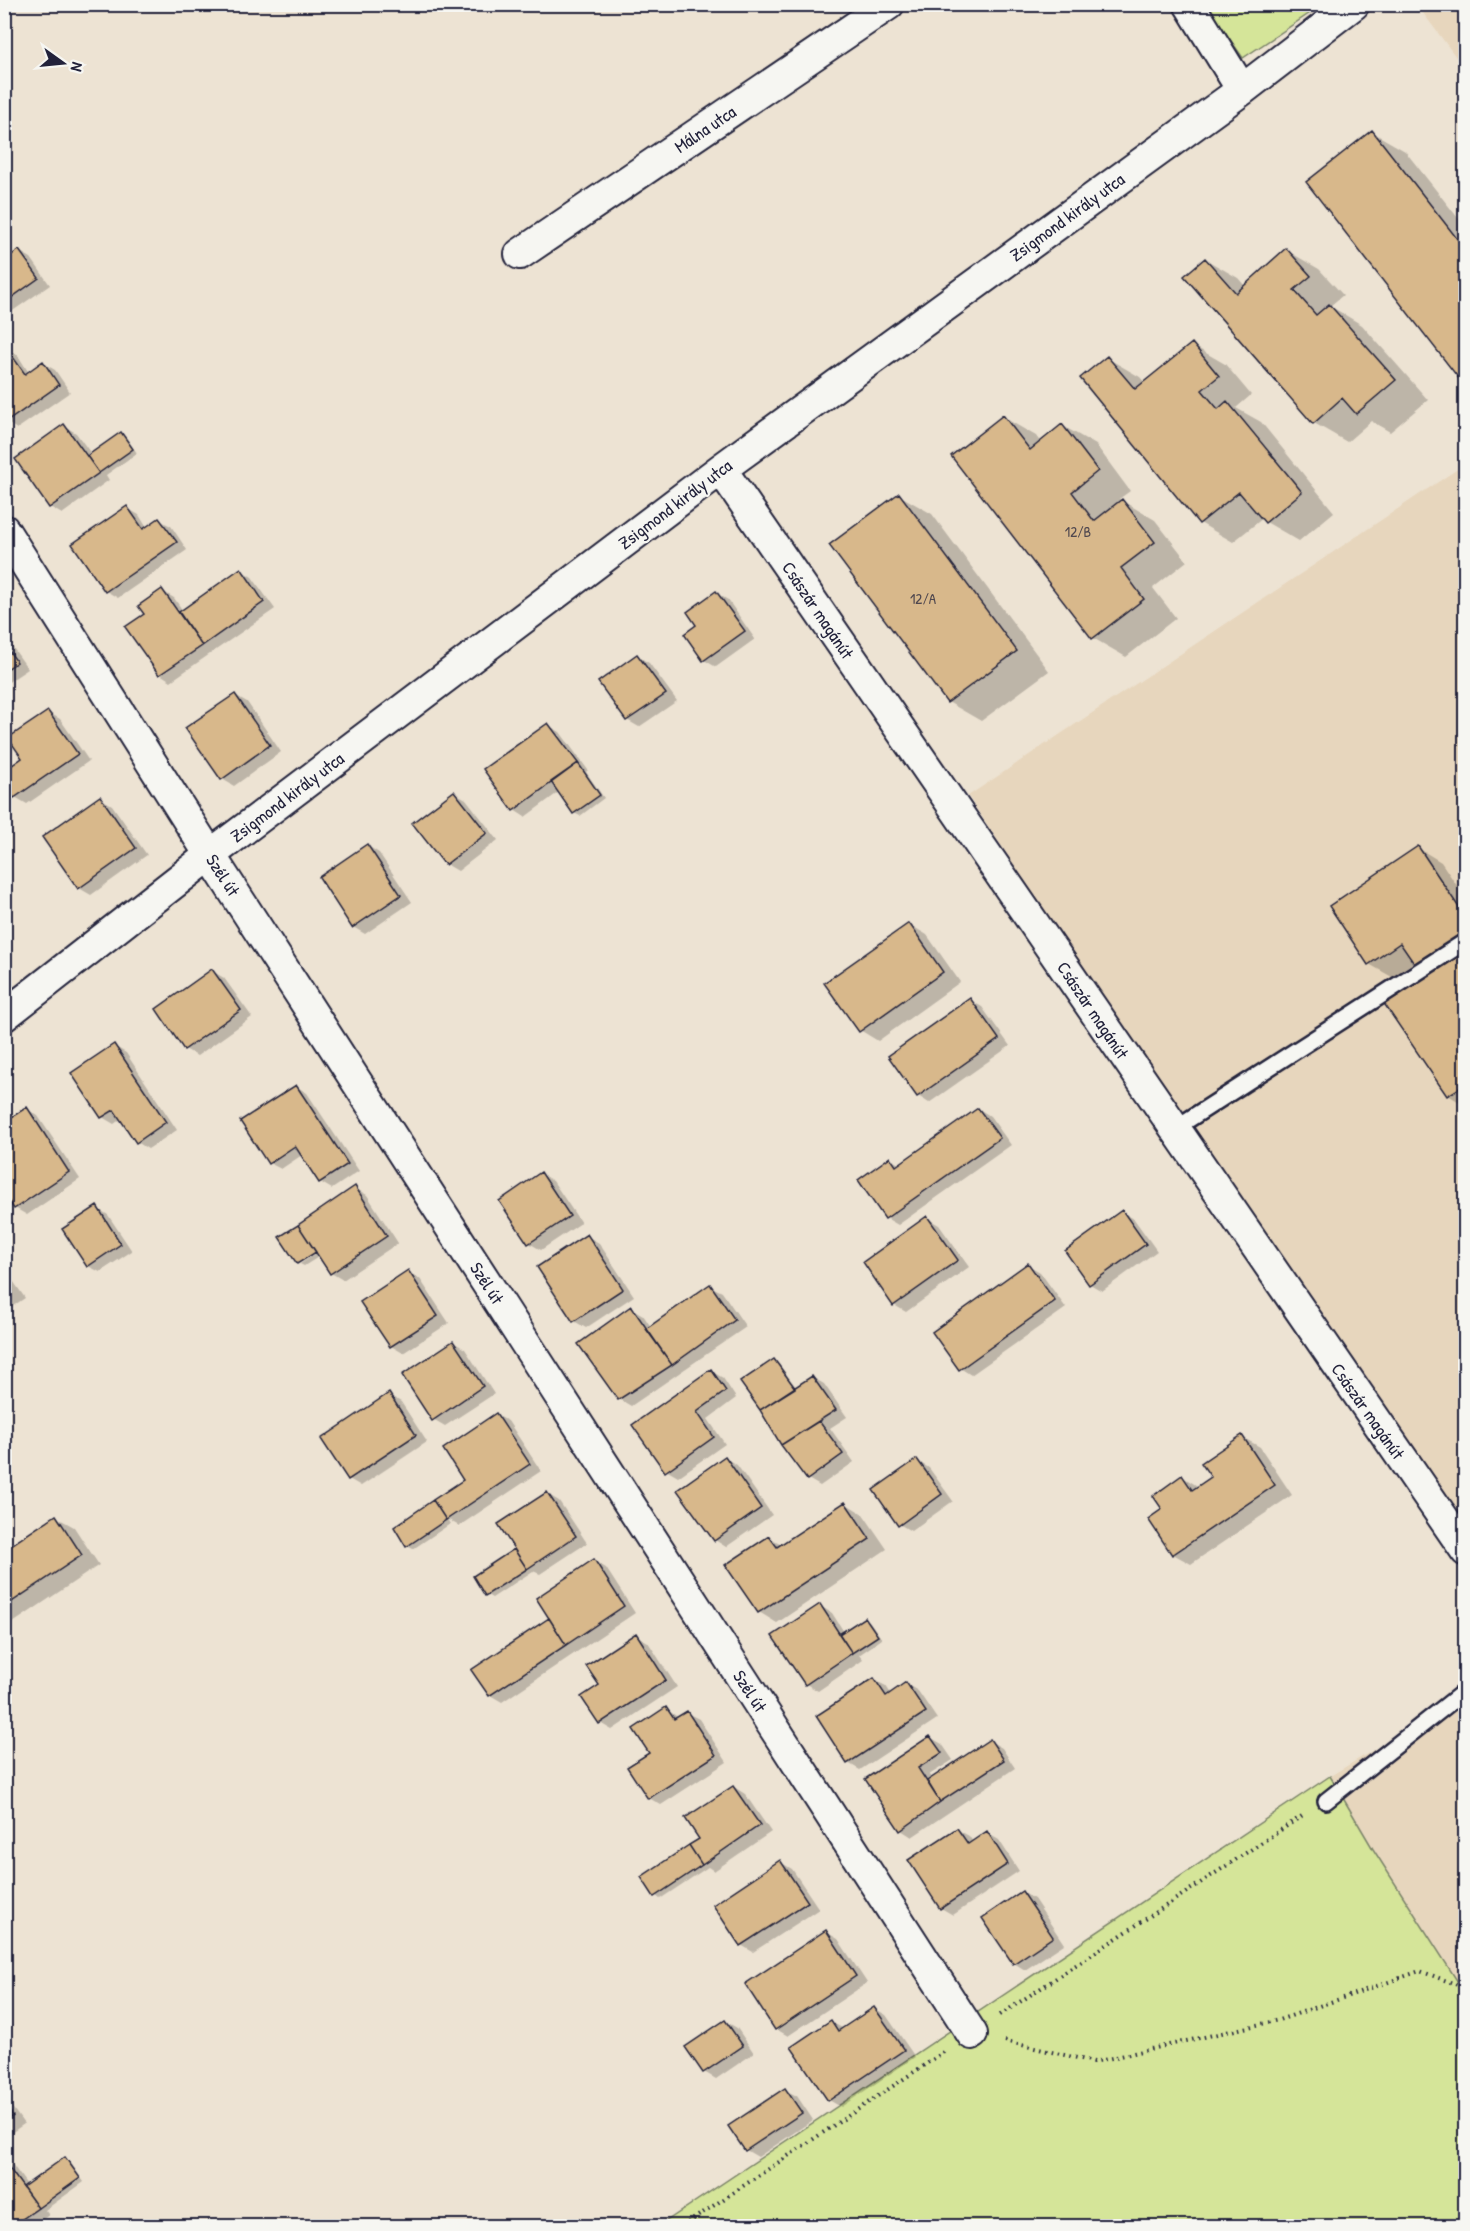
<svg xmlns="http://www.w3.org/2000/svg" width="1470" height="2231" font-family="'Patrick Hand',sans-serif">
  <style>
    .built { fill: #e7d6bd }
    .green { fill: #d5e599; stroke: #7c846a; stroke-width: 1.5 }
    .shadow { fill: #0003 }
    .building { fill: #d8b88b; stroke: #22223b; stroke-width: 1.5 }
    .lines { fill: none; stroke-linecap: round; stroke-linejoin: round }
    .lane-casing { stroke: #22223b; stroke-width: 20 }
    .street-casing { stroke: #22223b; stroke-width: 34 }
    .path { stroke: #22223b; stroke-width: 4; stroke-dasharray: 1.5 4.5; stroke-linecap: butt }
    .lane { stroke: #f6f6f2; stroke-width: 15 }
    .street { stroke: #f6f6f2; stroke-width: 30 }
    .labels { text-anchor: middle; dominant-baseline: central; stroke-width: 4.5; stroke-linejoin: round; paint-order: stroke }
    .number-label { font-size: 15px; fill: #50484f }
    .street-label { font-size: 18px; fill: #22223b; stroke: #f6f6f2 }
  </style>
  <rect width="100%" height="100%" fill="#ede3d3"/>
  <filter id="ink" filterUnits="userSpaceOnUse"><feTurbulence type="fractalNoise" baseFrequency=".0167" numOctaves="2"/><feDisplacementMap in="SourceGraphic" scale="12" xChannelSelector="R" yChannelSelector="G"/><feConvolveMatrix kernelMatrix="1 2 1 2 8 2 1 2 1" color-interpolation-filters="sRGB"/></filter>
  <g filter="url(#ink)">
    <!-- built -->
    <path class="built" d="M1417 5H1465V69Z
      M1465 464V1539L968 796Z
      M1465 1695V1993L1373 1849 1330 1776Z"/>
    <!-- green -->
    <path class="green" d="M1206 5H1322L1243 58Z
      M1330 1776 1373 1849 1465 1993V2226H659Z"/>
    <!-- shadow -->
    <path class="shadow" d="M1372 132 1405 151 1466 228V381L1461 379Z
      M1286 250 1319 269 1343 295 1330 306 1362 325 1428 400 1390 432 1371 421 1347 442 1314 423 1205 259 1238 278 1245 286Z
      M19 251 31 258 50 285 4 317V262Z
      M1192 345 1225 364 1251 395 1236 408 1261 422 1334 512 1299 541 1266 522 1263 518 1233 542 1200 523 1082 378 1107 358 1140 377 1145 383Z
      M4 348 17 354 29 373 43 363 55 370 70 392 17 429 4 421Z
      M1003 417 1036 436 1041 443 1063 426 1096 445 1130 491 1119 499 1155 520 1187 561 1153 588 1176 618 1126 657 1093 638Z
      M64 426 76 433 92 455 121 434 126 437 137 453 106 475 109 480 62 514 50 507Z
      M899 495 932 514 1049 671 981 721 948 702Z
      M127 508 139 515 147 528 159 520 171 526 187 550 118 598 106 591Z
      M241 570 252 577 275 609 171 681 160 674 146 615 162 591 174 598 183 611Z
      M716 593 728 600 755 639 716 667 704 660 698 625Z
      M4 635 28 669 4 685Z
      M637 656 649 663 677 701 639 727 627 720 600 682Z
      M235 695 247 702 281 752 234 786 222 779Z
      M48 712 60 719 89 761 27 804 15 797 24 759Z
      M548 725 560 732 588 770 586 772 604 798 580 816 574 813 559 792 525 817 514 810Z
      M454 792 466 799 498 840 458 871 446 864Z
      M100 798 112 805 147 855 91 895 79 888Z
      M368 846 379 853 412 902 365 934 353 927Z
      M1418 848 1441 862 1466 899V1106L1448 1095 1424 976 1414 962 1392 977 1369 964Z
      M909 924 927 935 960 982 878 1041 860 1030Z
      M212 971 224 978 252 1017 197 1056 185 1049Z
      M970 1000 982 1007 1010 1046 929 1103 918 1096Z
      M114 1046 126 1053 177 1130 148 1149 137 1142 121 1119 114 1124 102 1117Z
      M296 1086 307 1093 359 1171 332 1189 320 1182 302 1155 281 1169 269 1163Z
      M27 1109 38 1116 80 1179 27 1215 15 1208Z
      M979 1109 990 1116 1011 1145 898 1225 886 1218 890 1159 901 1165Z
      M541 1174 553 1181 581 1223 541 1250 529 1243Z
      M355 1188 367 1195 398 1243 343 1280 331 1273 320 1256 304 1266 300 1264 317 1253Z
      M97 1208 108 1215 132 1251 100 1272 88 1266Z
      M1122 1212 1134 1219 1157 1251 1102 1291 1090 1284Z
      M927 1218 939 1225 969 1267 906 1312 894 1305Z
      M587 1236 599 1243 634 1296 586 1328 574 1321 539 1268Z
      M1028 1265 1040 1272 1066 1308 971 1375 960 1368Z
      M4 1268 25 1298 4 1312Z
      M408 1272 420 1279 449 1323 403 1353 391 1346 362 1303Z
      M710 1286 722 1292 746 1327 631 1406 619 1399 631 1308 643 1315 651 1327Z
      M453 1342 465 1349 494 1394 445 1426 433 1419Z
      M774 1360 779 1364 796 1387 812 1377 824 1384 847 1417 830 1428 854 1462 820 1486 808 1479 761 1409Z
      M711 1371 723 1378 736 1398 708 1419 725 1444 678 1477 666 1470Z
      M389 1395 401 1402 427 1442 361 1486 349 1479Z
      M496 1415 508 1421 541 1471 459 1526 447 1519 450 1524 413 1549 407 1546 465 1481Z
      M1242 1437 1260 1447 1292 1495 1191 1564 1173 1554 1164 1509 1183 1477 1199 1487 1213 1478Z
      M725 1458 737 1465 772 1515 726 1547 715 1540Z
      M917 1461 929 1468 953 1501 911 1531 899 1524Z
      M547 1494 559 1501 587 1543 540 1574 533 1571 492 1598 487 1595 475 1577 516 1549Z
      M845 1503 863 1514 887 1549 777 1623 759 1612 769 1537 783 1545Z
      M56 1517 74 1527 99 1565 4 1629V1552Z
      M594 1561 606 1568 635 1613 502 1702 490 1695Z
      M820 1606 832 1613 844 1632 865 1618 870 1622 882 1639 859 1655 863 1660 818 1691 806 1684Z
      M636 1635 648 1642 677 1687 612 1730 600 1723Z
      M874 1680 886 1686 891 1694 906 1684 918 1691 937 1719 860 1770 848 1763Z
      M666 1709 679 1718 687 1713 699 1719 727 1762 661 1805 649 1798 651 1753Z
      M930 1737 942 1744 953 1760 929 1775 932 1779 990 1741 1002 1748 1015 1768 912 1837 901 1830 867 1779Z
      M734 1787 745 1794 771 1832 714 1871 708 1867 660 1899 655 1895 701 1839Z
      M958 1830 969 1836 973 1842 987 1833 999 1840 1019 1871 953 1915 941 1908Z
      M780 1862 792 1869 819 1909 753 1952 741 1945Z
      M1022 1892 1034 1899 1064 1944 1025 1970 1014 1963Z
      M826 1932 838 1939 867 1983 788 2036 776 2029Z
      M874 2008 886 2015 915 2057 841 2107 829 2100 831 2022 844 2029Z
      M725 2021 737 2028 754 2053 716 2079 704 2072Z
      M4 2030 12 2040 4 2046Z
      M785 2090 797 2096 813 2120 758 2157 746 2150Z
      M4 2096 24 2124 4 2138Z
      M4 2159 12 2164 27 2185 65 2159 70 2162 84 2182 45 2210 49 2215 33 2226H4Z"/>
    <!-- building -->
    <path class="building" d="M1372 130 1466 250V375L1460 380 1306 182Z
      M1286 248 1311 276 1294 290 1316 315 1329 304 1396 380 1356 414 1342 398 1313 424 1184 276 1205 258 1236 293Z
      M19 250 39 278 4 303V260Z
      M1192 343 1219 376 1202 390 1218 409 1227 401 1302 492 1265 523 1239 492 1199 524 1080 378 1107 356 1135 389Z
      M5 346 25 374 43 361 59 385 5 423Z
      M1003 415 1030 450 1062 424 1098 471 1072 492 1094 521 1122 499 1155 542 1121 568 1144 599 1092 639 951 456Z
      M64 424 99 473 49 508 15 459Z
      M121 432 133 449 99 473 87 456Z
      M899 493 1017 651 947 703 829 545Z
      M127 506 143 529 159 518 177 542 105 592 72 544Z
      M241 568 264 602 202 646 179 612Z
      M162 589 202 646 159 675 125 627 144 614 138 606Z
      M716 591 745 631 703 661 684 634 696 625 687 612Z
      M4 644 17 662 4 671Z
      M637 654 666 694 626 721 598 682Z
      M235 694 270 745 221 780 185 728Z
      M48 711 78 754 14 798 4 784V771L22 758 8 738Z
      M548 723 578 763 513 811 483 769Z
      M578 763 600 795 573 814 551 782Z
      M454 791 487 833 445 865 412 823Z
      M100 796 136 848 78 889 42 837Z
      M367 844 401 895 352 928 319 877Z
      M1418 846 1466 918V1084L1447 1096 1383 1002 1420 972 1400 943 1368 965 1329 906Z
      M909 923 943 972 859 1032 824 983Z
      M212 969 241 1010 184 1050 156 1009Z
      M970 998 999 1039 917 1097 888 1056Z
      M114 1044 166 1122 136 1143 114 1110 101 1118 71 1073Z
      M296 1085 348 1164 319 1183 295 1146 268 1164 240 1121Z
      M27 1107 69 1172 14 1209 4 1194V1122Z
      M978 1108 1000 1138 885 1219 858 1180 890 1157 896 1166Z
      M541 1172 570 1216 528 1244 499 1201Z
      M355 1186 387 1236 330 1274 298 1225Z
      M97 1206 121 1244 87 1267 62 1229Z
      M1122 1210 1146 1244 1089 1285 1065 1251Z
      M927 1216 958 1260 893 1306 863 1262Z
      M298 1225 316 1252 297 1264 279 1237Z
      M587 1234 623 1289 573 1322 537 1267Z
      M1028 1263 1055 1301 959 1370 932 1332Z
      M408 1270 438 1316 390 1347 360 1302Z
      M710 1284 735 1320 672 1365 646 1329Z
      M631 1306 672 1365 618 1400 578 1344Z
      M453 1341 483 1386 432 1421 402 1375Z
      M774 1359 795 1388 760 1410 740 1382Z
      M711 1369 726 1391 697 1412 714 1437 665 1472 632 1425Z
      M812 1376 836 1410 781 1445 760 1410Z
      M389 1393 416 1435 348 1480 321 1439Z
      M496 1413 530 1464 446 1520 433 1500 463 1480 443 1449Z
      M819 1421 843 1454 807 1480 781 1445Z
      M1242 1435 1275 1485 1172 1555 1148 1519 1162 1509 1153 1496 1182 1475 1192 1490 1211 1477 1201 1463Z
      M725 1456 761 1508 714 1541 677 1490Z
      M917 1459 942 1494 898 1526 873 1490Z
      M547 1492 576 1536 527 1569 498 1524Z
      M433 1500 446 1520 406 1547 394 1527Z
      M845 1502 870 1539 758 1613 725 1565 769 1536 777 1547Z
      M56 1515 82 1555 4 1607V1550Z
      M514 1549 527 1569 485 1596 473 1576Z
      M594 1559 624 1606 566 1645 536 1598Z
      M820 1604 852 1653 805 1685 772 1636Z
      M865 1617 878 1636 852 1653 839 1634Z
      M549 1618 566 1645 489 1696 471 1670Z
      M636 1633 666 1680 599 1724 581 1697 599 1685 586 1666Z
      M874 1678 886 1696 906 1682 926 1712 847 1764 816 1716Z
      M666 1707 674 1719 687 1711 716 1755 648 1799 627 1767 649 1753 633 1729Z
      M930 1736 942 1753 918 1768 940 1802 900 1831 865 1779Z
      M990 1739 1004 1760 940 1802 927 1781Z
      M733 1786 760 1825 702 1865 689 1845 699 1839 685 1818Z
      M957 1828 968 1844 987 1831 1008 1864 940 1909 908 1860Z
      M689 1845 702 1865 654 1897 641 1877Z
      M780 1860 808 1902 740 1946 713 1905Z
      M1022 1891 1053 1937 1013 1964 982 1918Z
      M826 1930 856 1976 775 2030 745 1984Z
      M874 2007 904 2050 828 2101 791 2047 831 2020 838 2031Z
      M725 2020 743 2046 703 2073 685 2047Z
      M785 2088 802 2113 745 2151 728 2126Z
      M4 2104 13 2116 4 2123Z
      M65 2157 80 2178 38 2208 23 2187Z
      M4 2161 38 2208 12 2226H4Z"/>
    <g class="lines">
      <defs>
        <path id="lane" d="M1174 1129 1466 941
          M1326 1801 1466 1690"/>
        <path id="street" d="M1189 4 1242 90
          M520 254 889 4
          M721 469 1466 1551
          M4 530 210 855 972 2034
          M4 1016 210 855 721 469 1242 90 1354 4"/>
      </defs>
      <!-- lane casing -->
      <use href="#lane" class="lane-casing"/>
      <!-- street casing -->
      <use href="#street" class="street-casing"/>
      <!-- path -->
      <path class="path" d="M1000 2015 1305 1814
        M1005 2041 1094 2062 1279 2020 1420 1971 1466 1988
        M683 2226 944 2052"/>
      <!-- lane -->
      <use href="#lane" class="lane"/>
      <!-- street -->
      <use href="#street" class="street"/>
    </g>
  </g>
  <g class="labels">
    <!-- number labels -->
    <g class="number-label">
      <text x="1078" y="531">12/B</text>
      <text x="923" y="598">12/A</text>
    </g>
    <!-- street labels -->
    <g class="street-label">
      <text transform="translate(705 129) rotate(-34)">Málna utca</text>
      <text transform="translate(1067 217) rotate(-36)">Zsigmond király utca</text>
      <text transform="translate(675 504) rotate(-37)">Zsigmond király utca</text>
      <text transform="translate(818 610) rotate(56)">Császár magánút</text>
      <text transform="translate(287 797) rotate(-37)">Zsigmond király utca</text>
      <text transform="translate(223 875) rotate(57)">Szél út</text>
      <text transform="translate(1093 1010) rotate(56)">Császár magánút</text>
      <text transform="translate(487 1283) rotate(57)">Szél út</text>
      <text transform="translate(1368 1411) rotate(55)">Császár magánút</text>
      <text transform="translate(750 1691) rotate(57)">Szél út</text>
    </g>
  </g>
  <!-- margin -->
  <rect width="1470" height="2231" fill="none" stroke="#f6f6f2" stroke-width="24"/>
  <rect x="12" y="12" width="1446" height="2207" fill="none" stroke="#22223b" stroke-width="2" filter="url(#ink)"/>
  <!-- north arrow -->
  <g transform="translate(63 63) rotate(105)" stroke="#f6f6f2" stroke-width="4.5" paint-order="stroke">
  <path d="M0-4.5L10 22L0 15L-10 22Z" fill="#22223b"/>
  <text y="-9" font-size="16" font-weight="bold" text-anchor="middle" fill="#22223b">N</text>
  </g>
</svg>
